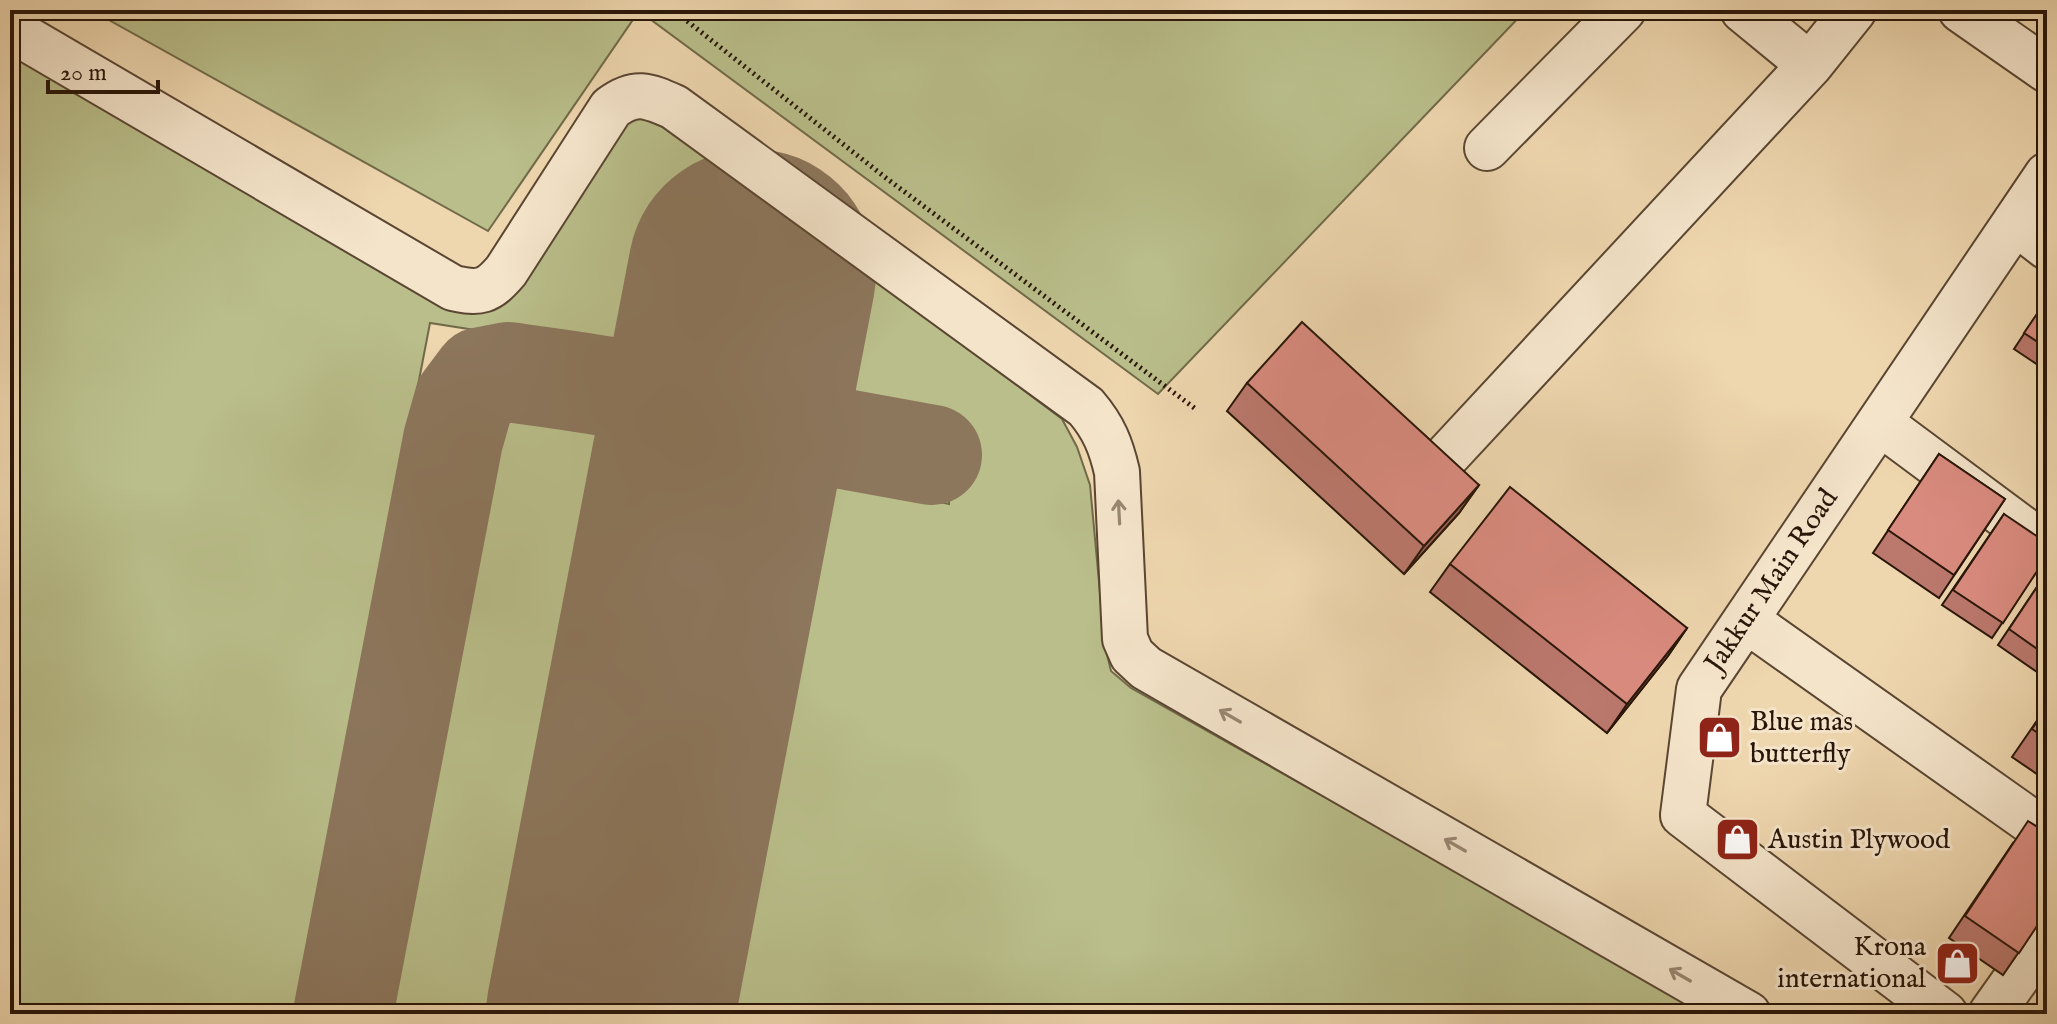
<svg xmlns="http://www.w3.org/2000/svg" width="2057" height="1024" font-family="'IM FELL English',serif">
  <style>
    .green { fill: #b9be8a; stroke: #716a4a; stroke-width: 2 }
    .lines { fill: none; stroke-linecap: round; stroke-linejoin: round }
    .taxiway { stroke: #8c765c; stroke-width: 100 }
    .runway { stroke: #8c765c; stroke-width: 248 }
    .minor-casing { stroke: #5a4632; stroke-width: 48 }
    .path { stroke: #291609; stroke-width: 5; stroke-dasharray: 2 4; stroke-linecap: butt }
    .minor { stroke: #f4e4ca; stroke-width: 44 }
    .wall { fill: #bb786d; stroke: #291609; stroke-width: 2 }
    .shaded-wall { fill: #996159; stroke: #291609; stroke-width: 2 }
    .building { fill: #da8b7f; stroke: #291609; stroke-width: 2 }
    .oneway { stroke: #998773 }
    .labels { text-anchor: middle; dominant-baseline: central; stroke-width: 6; stroke-linejoin: round; paint-order: stroke }
    .street-label { font-size: 28px; fill: #291609; stroke: #f4e4ca }
    .poi-label { font-size: 28px; fill: #291609; stroke: #f4e4ca; text-anchor: start }
  </style>
  <rect width="100%" height="100%" fill="#eed6ae"/>
  <filter id="stains"><feTurbulence type="fractalNoise" baseFrequency=".0025" numOctaves="4"/><feColorMatrix values="0 0 0 0 .2 0 0 0 0 .09 0 0 0 0 .02 0 0 0 .5 -.17"/></filter>
  <radialGradient id="worn" r=".72"><stop offset=".6" stop-color="#630" stop-opacity="0"/><stop offset="1" stop-color="#630" stop-opacity=".3"/></radialGradient>
  <!-- green -->
  <path class="green" d="M91 10H1526L1158 394 639 11 488 231Z
    M10 42 460 304 614 121 654 114 955 325V339L1062 419 1077 447 1090 485 1105 646 1111 671 1131 688 1710 1014H665L768 479 780 470 789 469 949 504 951 418 791 388 786 371 803 273 691 250C687 266 688 284 684 300 677 326 641 347 617 352L430 323 297 1014H10Z
    M517 415 631 441 646 450 652 465 547 1014H380L487 448C491 430 498 419 517 415Z"/>
  <g class="lines">
    <!-- taxiway -->
    <path class="taxiway" d="M717 458C730 430 735 424 767 425L932 455
      M343 1014 453 440 464 401 482 377 508 372C543 377 679 393 700 413 711 425 714 443 717 458"/>
    <!-- runway -->
    <path class="runway" d="M610 1014 752 273"/>
    <defs>
      <path id="minor" d="M1743 10 1810 65
        M1961 10 2047 70
        M10 29 453 288C480 294 488 292 506 271L611 108C635 90 647 95 674 107L1086 407C1104 428 1111 446 1117 472L1125 639 1132 655 1146 668 1748 1014
        M1487 148 1623 10
        M2015 222 2047 247
        M1880 423 2047 547
        M1406 449 1431 473 1810 65 1854 10
        M1746 620 2047 833
        M1945 1014 1683 815 1699 689 2047 175
        M1991 1014 2047 935"/>
    </defs>
    <!-- minor casing -->
    <use href="#minor" class="minor-casing"/>
    <!-- path -->
    <path class="path" d="M673 10 886 178 1197 410"/>
    <!-- minor -->
    <use href="#minor" class="minor"/>
  </g>
  <!-- wall -->
  <path class="wall" d="M2047 299V371L2014 349Z
    M1247 383 1479 485 1459 513 1404 574 1227 411Z
    M1939 454 2005 499 1939 598 1873 553Z
    M2004 514 2047 556 1992 638 1942 605Z
    M1450 564 1687 628 1668 656 1607 733 1430 592Z
    M2047 572V679L1998 645Z
    M2047 706V781L2012 757Z
    M2013 843 2047 911 2003 975 1949 938Z"/>
  <!-- shaded-wall -->
  <path class="shaded-wall" d="M1479 485 1459 513 1404 574 1424 546Z
    M1687 628 1668 656 1607 733 1627 704Z"/>
  <!-- building -->
  <path class="building" d="M2047 299V348L2024 333Z
    M1302 322 1479 485 1424 546 1247 383Z
    M1939 454 2005 499 1954 575 1888 530Z
    M1510 487 1687 628 1627 704 1450 564Z
    M2004 514 2047 543V556L2003 623 1953 590Z
    M2047 572V656L2009 629Z
    M2047 707V739L2032 729Z
    M2028 821 2047 833V911L2019 953 1965 916Z"/>
  <!-- one-way arrows -->
  <defs><path id="oneway-shaft" d="M-6 0H5M1.5-3L5.5 0L1.5 3" fill="none" stroke-width="1.6" stroke-linecap="round" stroke-linejoin="round" transform="scale(2)"/></defs>
  <g class="oneway">
    <use href="#oneway-shaft" transform="translate(1119 512) rotate(-93)"/>
    <use href="#oneway-shaft" transform="translate(1230 716) rotate(-150)"/>
    <use href="#oneway-shaft" transform="translate(1455 845) rotate(-150)"/>
    <use href="#oneway-shaft" transform="translate(1680 975) rotate(-150)"/>
  </g>
  <!-- icons -->
  <defs>
    <symbol id="shop-square" viewBox="-11 -11 22 22"><rect x="-9" y="-9" width="18" height="18" rx="4" fill="#8f2418" stroke="#f4e4ca"/><path d="M-5-2.5h2.3a2.7 3.5 0 0 1 5.4 0H5L5.5 6h-11ZM-1.5-2.5h3a1.5 2.3 0 0 0-3 0Z" fill="#fff"/></symbol>
  </defs>
  <g fill-rule="evenodd">
    <use href="#shop-square" x="1694" y="712" width="51" height="51"/>
    <use href="#shop-square" x="1712" y="814" width="51" height="51"/>
    <use href="#shop-square" x="1932" y="938" width="51" height="51"/>
  </g>
  <g class="labels">
    <!-- street labels -->
    <g class="street-label">
      <text transform="translate(1772 581) rotate(-56)">Jakkur Main Road</text>
    </g>
    <!-- poi labels -->
    <g class="poi-label">
      <text x="1750" y="722">Blue mas<tspan x="1750" dy="32">butterfly</tspan></text>
      <text x="1768" y="840">Austin Plywood</text>
      <text x="1926" y="947" text-anchor="end">Krona<tspan x="1926" dy="32">international</tspan></text>
    </g>
  </g>
  <!-- margin -->
  <rect width="2057" height="1024" fill="none" stroke="#eed6ae" stroke-width="40"/>
  <rect x="12" y="12" width="2033" height="1000" fill="none" stroke="#291609" stroke-width="4"/>
  <rect x="20" y="20" width="2017" height="984" fill="none" stroke="#291609" stroke-width="2"/>
  <!-- scale -->
  <path d="M48 80v12h110v-12" fill="none" stroke="#291609" stroke-width="4"/>
  <text x="60" y="80" font-size="24" fill="#291609" stroke="#f4e4ca" stroke-width="6" paint-order="stroke">20 m</text>
  <rect width="100%" height="100%" filter="url(#stains)"/>
  <rect width="100%" height="100%" fill="url(#worn)"/>
</svg>
